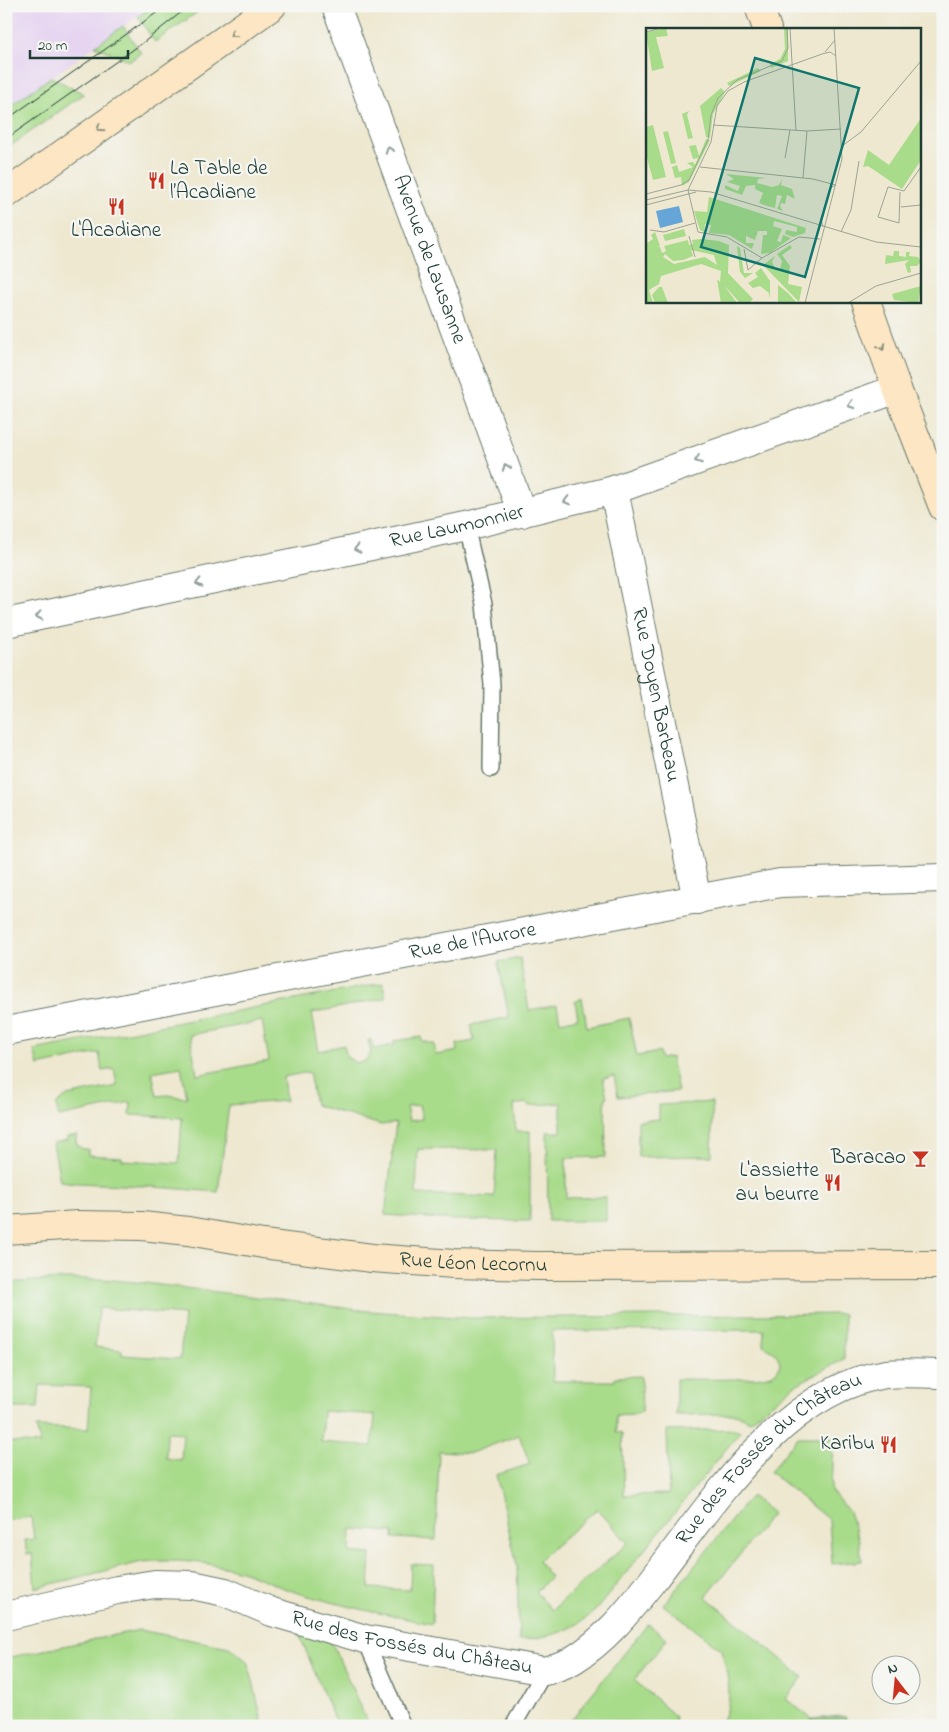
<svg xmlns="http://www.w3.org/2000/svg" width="949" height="1732" font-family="'Indie Flower',sans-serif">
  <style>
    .built { fill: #e5d3f1 }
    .green { fill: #a8db8a; stroke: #648c5f; fill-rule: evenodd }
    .forest { fill: #86bb76; stroke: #527c55 }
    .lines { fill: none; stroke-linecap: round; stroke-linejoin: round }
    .lane-casing { stroke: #67796b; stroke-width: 18 }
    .street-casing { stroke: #67796b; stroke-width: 30 }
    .secondary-casing { stroke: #67796b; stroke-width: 30 }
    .lane { stroke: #fff; stroke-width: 15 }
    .street { stroke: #fff; stroke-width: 28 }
    .secondary { stroke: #fce6c4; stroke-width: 28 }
    .tram { stroke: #1f3d34; stroke-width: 1 }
    .oneway { stroke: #8e927c }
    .oneway2 { stroke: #8f9e9a }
    .labels { text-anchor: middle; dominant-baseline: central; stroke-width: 4.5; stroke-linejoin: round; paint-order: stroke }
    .poi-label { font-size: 21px; fill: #1f3d34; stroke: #f6f6f2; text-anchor: end }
    .street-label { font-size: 21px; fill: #1f3d34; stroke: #f6f6f2 }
    .inset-road { fill: none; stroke: #9ba492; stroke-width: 1 }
    .view { fill: #0f766e; fill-opacity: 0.15; stroke: #0f766e; stroke-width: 2.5 }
    .inset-edge { fill: none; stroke: #1f3d34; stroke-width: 2.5 }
  </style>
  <rect width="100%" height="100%" fill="#f6f6f2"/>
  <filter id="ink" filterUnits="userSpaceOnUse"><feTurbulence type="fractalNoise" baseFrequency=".02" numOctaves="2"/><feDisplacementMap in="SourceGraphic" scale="10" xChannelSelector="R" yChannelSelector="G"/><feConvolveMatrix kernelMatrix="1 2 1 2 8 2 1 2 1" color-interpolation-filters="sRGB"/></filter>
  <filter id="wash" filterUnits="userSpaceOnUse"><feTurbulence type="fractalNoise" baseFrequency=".0096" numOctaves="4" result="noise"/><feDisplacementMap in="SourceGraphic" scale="20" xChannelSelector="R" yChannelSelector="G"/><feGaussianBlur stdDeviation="1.12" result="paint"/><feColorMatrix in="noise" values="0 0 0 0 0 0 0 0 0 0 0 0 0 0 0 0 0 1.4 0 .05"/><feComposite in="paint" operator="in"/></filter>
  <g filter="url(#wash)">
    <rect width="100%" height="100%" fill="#eee8d0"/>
    <!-- built -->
    <path class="built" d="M6 6H152L6 109Z"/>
    <!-- green -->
    <path class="green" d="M152 6H206L155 42 138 17Z
      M123 26 141 53 130 61 95 46Z
      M51 77 84 94 6 149V109Z
      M520 958 529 1010 557 1005 560 1022 578 1018 575 1002 582 998 587 1027 629 1018 637 1056 659 1052 661 1059 671 1057 678 1091 618 1097 614 1076 603 1078 607 1098 605 1099 606 1157 566 1158V1198L606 1197V1221H548L547 1132H561V1103L530 1106 525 1103 514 1105 516 1131H530V1221L454 1220 385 1215 396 1123 381 1125 315 1105 309 1072 283 1077 286 1101 229 1105 218 1192 143 1186 77 1183 60 1181 53 1143 67 1140V1137L77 1135C73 1144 80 1150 88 1149V1155L122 1157V1160L179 1163 182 1118 130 1115 131 1102 59 1117 56 1105 67 1096 117 1086 114 1069 102 1071 99 1053 38 1066 34 1050 383 983 386 998 312 1013 319 1051 344 1045 347 1057 356 1063 365 1061 371 1053 368 1040H371L374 1049 394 1045V1041L421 1037 422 1041 434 1044 436 1055 458 1051 457 1044 474 1041 471 1025 509 1017 498 962ZM262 1021 269 1061 197 1075 190 1035ZM181 1067 187 1098 168 1095 157 1096 152 1072ZM419 1105 422 1119 409 1121 406 1107ZM418 1149 497 1150 494 1197 416 1194Z
      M712 1102V1156L638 1157V1121L659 1119V1105Z
      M61 1279H102L145 1283 369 1311 471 1318 844 1314V1359L794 1386 750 1421 736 1414 676 1415V1379C694 1379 761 1381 773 1374 788 1364 775 1350 763 1345L764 1330 552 1331 553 1381H615V1377L641 1376 642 1411 637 1414 616 1415V1432L622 1433 624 1495 669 1494 667 1431 733 1429 740 1432 596 1610C572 1632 551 1637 519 1640L517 1565 496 1475 530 1464 519 1435 471 1453 439 1451 436 1540 393 1538V1532L351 1529 350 1552 371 1554 369 1588 410 1590 411 1564 434 1565 432 1624C387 1615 342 1606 298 1593 278 1587 260 1577 241 1571 209 1562 175 1559 142 1562L35 1588 32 1553 27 1554 25 1540 34 1539 31 1517 6 1521V1283ZM99 1308 184 1315 180 1359 122 1355V1350L95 1347ZM40 1385 91 1387 88 1429 36 1427 40 1444 10 1442 11 1408H38ZM323 1411 375 1415 372 1446 321 1442ZM167 1432 183 1433 181 1460 166 1458ZM597 1509 628 1543 552 1610 536 1592 551 1577 538 1561Z
      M798 1437H833L831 1491 849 1512 859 1540 862 1561 832 1564 829 1520 770 1472Z
      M751 1496 773 1513 706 1597 803 1677 786 1699 812 1719 813 1726H719C736 1704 727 1675 722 1650L663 1605Z
      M648 1624 667 1639 634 1680 674 1715 676 1726H566Z
      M139 1630 229 1647 247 1661 253 1681 263 1726H6V1658Z
      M299 1634 331 1641 369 1726H337Z"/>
    <!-- forest -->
    <path class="forest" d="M840 1716 846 1717 847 1726H813L812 1719Z"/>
  </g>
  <g filter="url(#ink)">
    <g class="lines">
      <defs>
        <path id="lane" d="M466 526 484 604 492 684 491 769
          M365 1639 403 1726
          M513 1726 545 1671"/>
        <g id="street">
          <path id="s1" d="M336 6 522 513"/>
          <path id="s2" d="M614 490 697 900"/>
          <path id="s3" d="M6 623 466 526 614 490 897 389"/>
          <path id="s4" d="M6 1031 780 883 943 878"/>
          <path id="s5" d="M6 1616 117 1590 155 1584 192 1585 225 1592 272 1612 365 1639 545 1671C554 1668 565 1665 573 1660 606 1640 629 1610 653 1580 711 1505 785 1388 886 1374 904 1372 924 1374 943 1374"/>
        </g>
        <g id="secondary">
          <path d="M759 6 767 29"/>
          <path d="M6 194 272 6"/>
          <path d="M866 301 897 389 943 507"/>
          <path id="s6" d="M6 1230 77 1225 142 1226 188 1231 263 1244 372 1258 454 1264 538 1266 943 1265"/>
        </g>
      </defs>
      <!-- lane casing -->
      <use href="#lane" class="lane-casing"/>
      <!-- street casing -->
      <use href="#street" class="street-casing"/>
      <!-- secondary casing -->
      <use href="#secondary" class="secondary-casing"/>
      <!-- lane -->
      <use href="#lane" class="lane"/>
      <!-- street -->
      <use href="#street" class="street"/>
      <!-- secondary -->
      <use href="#secondary" class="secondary"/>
      <!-- tram -->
      <path class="tram" d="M6 120 166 6
        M6 139 144 42 189 6"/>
    </g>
    <!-- one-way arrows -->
    <defs><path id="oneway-chevron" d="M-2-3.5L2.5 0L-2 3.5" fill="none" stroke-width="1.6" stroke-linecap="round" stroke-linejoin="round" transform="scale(1.25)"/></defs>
    <g class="oneway">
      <use href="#oneway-chevron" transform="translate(233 34) rotate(145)"/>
      <use href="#oneway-chevron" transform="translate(100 128) rotate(145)"/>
      <use href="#oneway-chevron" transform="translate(882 347) rotate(70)"/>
    </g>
    <g class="oneway2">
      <use href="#oneway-chevron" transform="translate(389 150) rotate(-110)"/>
      <use href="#oneway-chevron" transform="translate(851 405) rotate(160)"/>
      <use href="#oneway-chevron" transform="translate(698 460) rotate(160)"/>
      <use href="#oneway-chevron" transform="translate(506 467) rotate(-110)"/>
      <use href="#oneway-chevron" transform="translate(567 501) rotate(166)"/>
      <use href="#oneway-chevron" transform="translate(357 549) rotate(168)"/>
      <use href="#oneway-chevron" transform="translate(199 583) rotate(168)"/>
      <use href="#oneway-chevron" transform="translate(39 616) rotate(168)"/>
    </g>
  </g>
  <!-- icons -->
  <defs>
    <symbol id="restaurant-bare" viewBox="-9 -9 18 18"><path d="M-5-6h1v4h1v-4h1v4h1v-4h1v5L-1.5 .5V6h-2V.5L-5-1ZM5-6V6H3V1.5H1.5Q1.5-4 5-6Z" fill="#c8321e" stroke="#f6f6f2" stroke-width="2.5" paint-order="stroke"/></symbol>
    <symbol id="bar-bare" viewBox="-9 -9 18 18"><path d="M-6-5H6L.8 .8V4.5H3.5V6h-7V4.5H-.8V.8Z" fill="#c8321e" stroke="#f6f6f2" stroke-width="2.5" paint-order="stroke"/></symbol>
  </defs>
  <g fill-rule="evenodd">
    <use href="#restaurant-bare" x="144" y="168" width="25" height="25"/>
    <use href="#restaurant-bare" x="104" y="194" width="25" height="25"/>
    <use href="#bar-bare" x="908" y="1146" width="25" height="25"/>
    <use href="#restaurant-bare" x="820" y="1170" width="25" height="25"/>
    <use href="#restaurant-bare" x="876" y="1432" width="25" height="25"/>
  </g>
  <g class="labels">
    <!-- poi labels -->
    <g class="poi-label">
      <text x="170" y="169" text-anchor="start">La Table de<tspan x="170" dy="24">l’Acadiane</tspan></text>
      <text x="116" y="231" text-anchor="middle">L'Acadiane</text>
      <text x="906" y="1158">Baracao</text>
      <text x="819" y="1171">L'assiette<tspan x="819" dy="24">au beurre</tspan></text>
      <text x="875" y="1444">Karibu</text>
    </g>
    <!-- street labels -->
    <g class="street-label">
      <text stroke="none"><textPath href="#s1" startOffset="270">Avenue de Lausanne</textPath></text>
      <text stroke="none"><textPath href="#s3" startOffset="461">Rue Laumonnier</textPath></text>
      <text stroke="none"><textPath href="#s2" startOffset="209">Rue Doyen Barbeau</textPath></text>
      <text stroke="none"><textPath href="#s4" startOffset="475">Rue de l'Aurore</textPath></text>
      <text stroke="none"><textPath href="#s6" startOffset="470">Rue Léon Lecornu</textPath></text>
      <text stroke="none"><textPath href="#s5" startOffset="868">Rue des Fossés du Château</textPath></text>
      <text stroke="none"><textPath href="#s5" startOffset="418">Rue des Fossés du Château</textPath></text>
    </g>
  </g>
  <!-- overview -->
  <g transform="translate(646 28)">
    <rect width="275" height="275" fill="#eee8d0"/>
    <path d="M20 0 22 8 10 9 18 40 6 43 0 4ZM138 0H142V33L125 40 124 36 134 31 139 21ZM112 40 115 43 83 58 81 55ZM75 60 79 64 67 86 64 110 60 109 54 78ZM43 83 41 87 47 110 42 111 36 86ZM275 90V132L256 161 222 138 217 139 222 122 243 137ZM7 97 20 149 7 152 0 126V99ZM22 103 30 135 25 136 17 104ZM60 111 64 112 43 154 36 158 35 149 29 150 26 139 31 137 33 144 47 139 41 135 47 134 49 137 52 130 47 131 43 118 50 117 53 128ZM80 146 120 150 112 151 111 155 126 159 133 157 136 151 135 157 146 161 149 171 141 167 139 176 135 175 134 178 137 183 131 181 136 168 131 167 129 180 121 178 113 175 117 165 109 161V157L100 158 96 167 79 161V157L92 163 94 158 81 154 88 151ZM63 169 160 200 159 205 147 209 139 206 140 202 151 204V199L128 193 127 198 136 201 131 213 135 214 137 207 145 210 124 225 115 226 117 207H121V203H112L109 212 100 208V215H108L106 221 83 207 63 205 65 197 59 196 58 204 54 202 48 183 61 184ZM38 201 40 208 19 213 17 207ZM9 204 14 218 11 219H14L16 225 20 223 18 218 42 212 43 217 47 216 46 212 55 211 73 213 83 217 82 245 107 271 103 275H94L78 257 91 275H75L71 251 74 254 75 243 55 236 15 248 13 256 3 262 7 275H0V216L7 211 5 207ZM45 222 68 227 71 237 59 229 28 236 17 229 19 226 27 233 37 232 47 228ZM144 217 146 220 136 227 144 238 142 256 156 259 153 274 117 237 129 228 126 234 130 242 134 241 136 233 131 226ZM91 218 94 220 98 245H107L99 250 94 244ZM248 223H253V228L260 229V224H264L263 228 272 229 275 234 271 238H264L265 244 262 245 259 236 263 232 239 236 240 227 247 228ZM115 240 124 253V271L123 265 114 258 107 260 102 255 112 249 109 245ZM132 257 142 265 151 275H132ZM275 258 272 275 248 272 246 266ZM13 259H16L22 275H9L6 267Z" fill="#a8db8a" fill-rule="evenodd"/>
    <path d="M33 178 37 194 14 200 10 183Z" fill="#65a5d8"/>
    <path class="inset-road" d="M144 0 150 103M0 4 15 0M179 24 189 12M67 97 161 103 195 101M196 118 215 104 275 33M139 130 144 102M54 139 167 151 190 157M157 150 161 103M254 164 253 195 232 189 242 159 258 163 275 139M0 166 35 157 43 152 62 112 65 87 72 70 91 52 136 33 142 20 141 0M0 172 42 162 65 164 230 214 275 219M0 177 50 164M255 179 275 177M177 199 175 191 184 160 190 157M4 202 18 204 49 195M195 204 205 182 213 133M43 208 49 229M174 211 153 209 116 230 81 209 52 204 42 162 65 114 71 78 82 63 98 54 176 26 184 24 190 28M98 221 102 242 116 230M159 275 196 131 188 0M202 275 230 258 275 245"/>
    <path class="view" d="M109 30 213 60 159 249 55 219Z"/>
    <rect width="275" height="275" class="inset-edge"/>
  </g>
  <!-- margin -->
  <rect width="949" height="1732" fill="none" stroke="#f6f6f2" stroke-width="25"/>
  <!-- north arrow -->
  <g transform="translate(896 1680) rotate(344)"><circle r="24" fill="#f6f6f2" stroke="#a0aca6"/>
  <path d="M0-4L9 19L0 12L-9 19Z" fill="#c8321e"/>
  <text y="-8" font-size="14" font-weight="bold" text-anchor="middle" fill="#1f3d34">N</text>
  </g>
  <!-- scale -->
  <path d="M30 50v8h98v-8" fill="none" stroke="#1f3d34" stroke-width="2.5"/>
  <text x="38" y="50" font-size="15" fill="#1f3d34" stroke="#f6f6f2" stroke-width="4" paint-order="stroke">20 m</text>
</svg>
